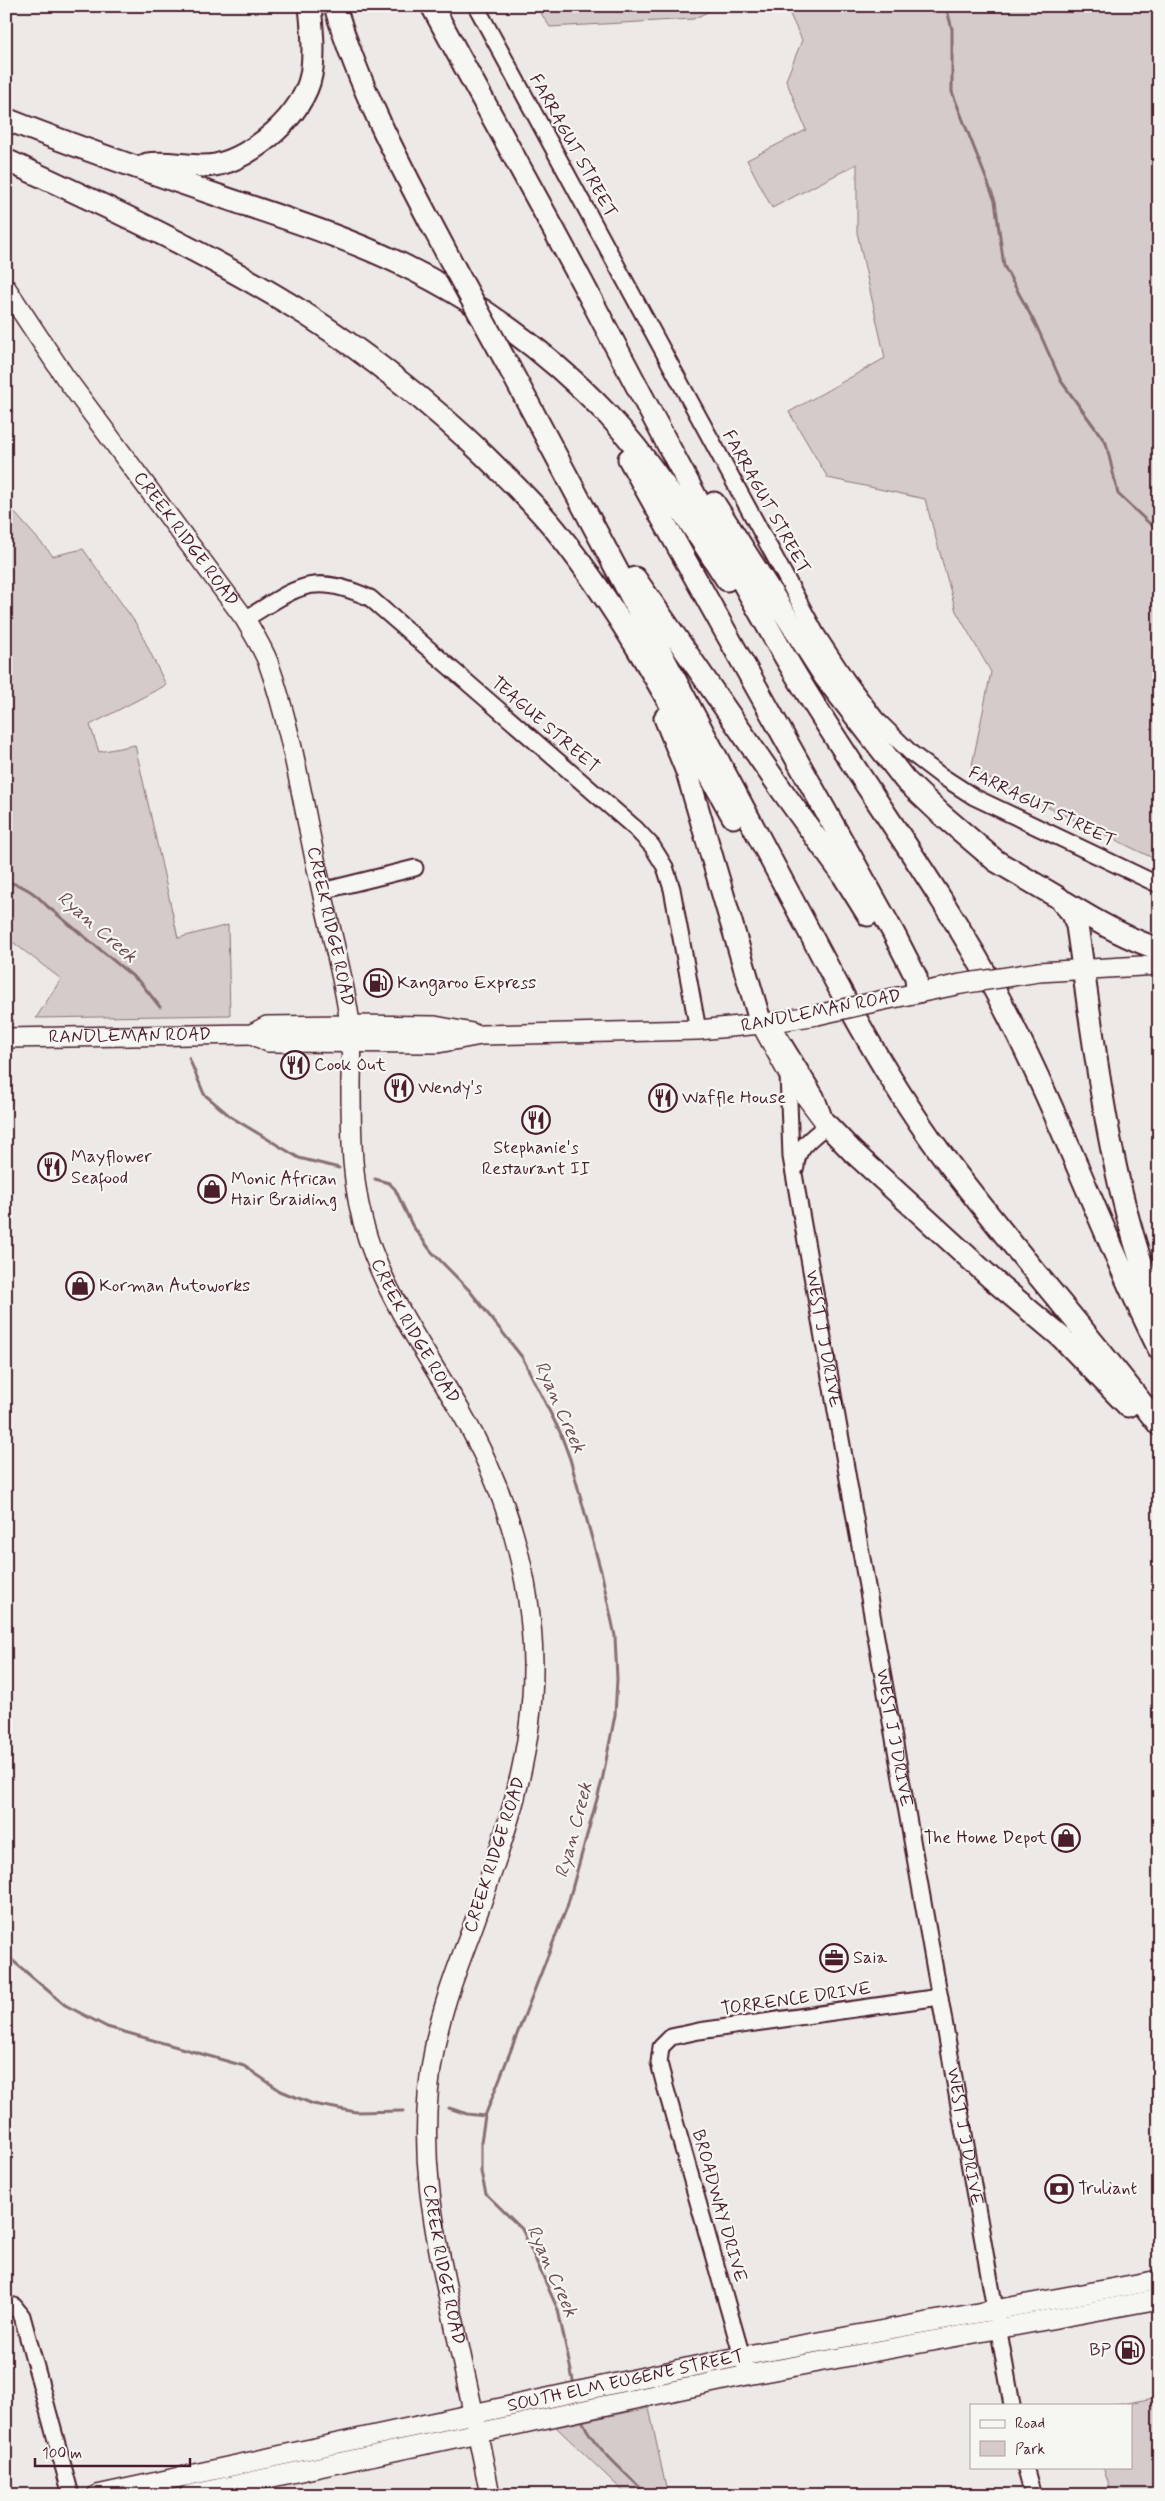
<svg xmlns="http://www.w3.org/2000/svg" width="1165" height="2501" font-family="Mynerve,sans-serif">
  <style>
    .green { fill: #d4cbca; stroke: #8f757a }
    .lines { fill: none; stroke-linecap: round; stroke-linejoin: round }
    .stream { stroke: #886e73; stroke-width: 3 }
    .minor-casing { stroke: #4a1f2b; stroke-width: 19 }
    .major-casing { stroke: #4a1f2b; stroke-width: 22 }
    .highway-casing { stroke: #4a1f2b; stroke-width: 25 }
    .minor { stroke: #f6f6f2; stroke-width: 15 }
    .major { stroke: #f6f6f2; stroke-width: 19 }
    .highway { stroke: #f6f6f2; stroke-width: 21 }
    .major-bridge-casing { stroke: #4a1f2b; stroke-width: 22; stroke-linecap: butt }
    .highway-bridge-casing { stroke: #4a1f2b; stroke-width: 25; stroke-linecap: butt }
    .major-bridge { stroke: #f6f6f2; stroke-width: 19 }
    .highway-bridge { stroke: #f6f6f2; stroke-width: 21 }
    .labels { text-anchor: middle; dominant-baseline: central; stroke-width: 4.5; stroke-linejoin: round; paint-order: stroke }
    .street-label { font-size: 18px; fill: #4a1f2b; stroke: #f6f6f2 }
    .poi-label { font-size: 18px; fill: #4a1f2b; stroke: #f6f6f2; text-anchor: start }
    .water-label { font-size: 19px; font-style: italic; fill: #6e4d55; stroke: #f6f6f2 }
  </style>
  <rect width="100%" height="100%" fill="#ece9e6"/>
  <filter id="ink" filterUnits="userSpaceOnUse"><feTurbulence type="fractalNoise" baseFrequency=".02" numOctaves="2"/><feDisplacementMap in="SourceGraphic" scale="10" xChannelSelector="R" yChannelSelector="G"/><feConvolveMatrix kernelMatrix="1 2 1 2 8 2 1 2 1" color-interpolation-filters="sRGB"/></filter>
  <g filter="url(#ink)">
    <!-- green -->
    <path class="green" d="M536 6H720L693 19 550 27Z
      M786 6H1159V861L971 770 991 672 956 611 925 499 828 478 789 412 885 358 857 232V164L772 208 747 160 806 130 786 80 802 40Z
      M6 503 53 556 83 549 137 625 166 685 90 725 99 752 135 745 178 938 228 925 230 1015 36 1018 61 979 6 937Z
      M1159 2397V2495H1112L1103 2467H1131V2405H1117Z
      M649 2408 666 2488 673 2495H627L556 2427Z"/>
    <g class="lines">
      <!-- stream -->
      <path class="stream" d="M946 6 952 29V92L995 201 1004 266 1037 327 1061 381 1106 443 1118 494 1149 523 1159 530
        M6 882C24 885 35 893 47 906L141 983 160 1007
        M189 1058 204 1094 231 1117 299 1158 339 1168
        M375 1179 389 1183 395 1189 412 1225 431 1251 469 1290 522 1357 560 1432 570 1459 602 1575 615 1636 617 1679 615 1715 602 1781 567 1907 485 2116 481 2142V2172L486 2194 522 2229 558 2310 574 2385
        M6 1955 65 2005 107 2027 244 2066 281 2091 313 2104 356 2112 403 2111
        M449 2108 467 2114 485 2116
        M581 2416C587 2442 628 2474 647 2495"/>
      <defs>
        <g id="minor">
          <path d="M476 6 817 635 846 679 876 719 911 753 940 775 974 797 1159 885"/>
          <path d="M245 619C297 588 311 571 370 598L636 829 652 846 665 867 672 889 698 1030"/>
          <path d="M322 891 415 868"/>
          <path d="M771 1023 816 1096 827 1125C813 1137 796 1147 796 1167"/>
          <path id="s1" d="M788 1073 791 1157 1012 2405"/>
          <path d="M6 2305 14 2306 22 2316 71 2495"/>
          <path d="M745 2367 665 2086 659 2063 661 2047 671 2037 699 2031 940 1997"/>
          <path d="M1025 2467 1033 2495"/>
        </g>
        <g id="major">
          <path id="s2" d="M6 288 65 377 245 619C253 633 262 647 268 662 292 729 304 811 320 882 329 927 345 980 350 1025 353 1045 351 1065 351 1084 351 1137 351 1189 368 1239 389 1301 428 1356 461 1412 505 1488 532 1575 533 1663 534 1758 503 1842 472 1929 457 1969 441 2009 434 2051 416 2145 433 2230 454 2322 466 2380 479 2437 490 2495"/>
          <path d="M1039 972 1159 965"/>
          <path d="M879 1001 961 984"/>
          <path d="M761 1024 788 1073 827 1125"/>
          <path d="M252 1034 268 1042 438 1043 481 1035 698 1030 761 1024 817 1015"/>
          <path id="s3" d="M6 1038 252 1034 267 1026 350 1025 435 1026 472 1033"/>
          <path id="s4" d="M97 2495 742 2356 1159 2280"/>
          <path d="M189 2495 747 2375 1159 2299"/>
        </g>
        <path id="highway" d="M335 6C362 99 410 183 455 269
          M432 6C485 105 541 204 593 303 655 421 717 539 784 655 852 772 936 879 1000 1000 1060 1113 1102 1235 1159 1349
          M6 119C83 150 161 176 240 203 294 221 349 239 401 264 478 301 549 353 608 415 654 464 690 523 727 580
          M6 160C108 207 212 255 307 315 370 356 431 404 485 456 510 481 536 505 558 533 627 620 679 720 733 817
          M147 164C168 160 193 169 215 165 253 158 304 114 311 75 315 53 312 28 310 6
          M510 369 837 984C868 1042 901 1099 940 1152 1010 1246 1088 1332 1159 1425
          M629 459 893 932 916 977 917 992
          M714 503 825 677 905 780 941 814 996 861 1059 898 1073 914 1077 926C1096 1055 1109 1189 1159 1311
          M635 578 783 792 843 875 868 915
          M665 718 687 772 761 1024
          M1065 902C1095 921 1125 938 1159 949
          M827 1125 852 1151 992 1279 1061 1337 1128 1406"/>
      </defs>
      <!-- minor casing -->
      <use href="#minor" class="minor-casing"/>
      <!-- major casing -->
      <use href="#major" class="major-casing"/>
      <!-- highway casing -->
      <use href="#highway" class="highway-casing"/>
      <!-- minor -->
      <use href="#minor" class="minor"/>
      <!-- major -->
      <use href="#major" class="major"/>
      <!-- highway -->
      <use href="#highway" class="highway"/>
      <defs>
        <path id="major-bridge" d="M961 984 1039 972
          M817 1015 879 1001"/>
        <path id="highway-bridge" d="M455 269 510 369"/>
      </defs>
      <!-- major-bridge casing -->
      <use href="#major-bridge" class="major-bridge-casing"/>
      <!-- highway-bridge casing -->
      <use href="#highway-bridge" class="highway-bridge-casing"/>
      <!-- major-bridge -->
      <use href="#major-bridge" class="major-bridge"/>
      <!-- highway-bridge -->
      <use href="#highway-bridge" class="highway-bridge"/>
    </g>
  </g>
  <!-- icons -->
  <defs>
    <symbol id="fuel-ring" viewBox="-11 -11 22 22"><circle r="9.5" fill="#f6f6f2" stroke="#4a1f2b" stroke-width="1.5"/><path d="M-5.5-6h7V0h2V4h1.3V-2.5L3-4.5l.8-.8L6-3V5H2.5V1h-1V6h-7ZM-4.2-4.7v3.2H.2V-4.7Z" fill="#4a1f2b"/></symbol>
    <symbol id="restaurant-ring" viewBox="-11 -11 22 22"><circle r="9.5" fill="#f6f6f2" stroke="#4a1f2b" stroke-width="1.5"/><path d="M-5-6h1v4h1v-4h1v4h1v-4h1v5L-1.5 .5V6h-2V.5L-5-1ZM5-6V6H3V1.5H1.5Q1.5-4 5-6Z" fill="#4a1f2b"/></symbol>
    <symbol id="shop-ring" viewBox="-11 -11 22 22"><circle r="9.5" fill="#f6f6f2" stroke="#4a1f2b" stroke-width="1.5"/><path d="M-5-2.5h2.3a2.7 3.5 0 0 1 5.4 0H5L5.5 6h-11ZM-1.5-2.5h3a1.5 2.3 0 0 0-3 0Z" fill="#4a1f2b"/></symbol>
    <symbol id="office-ring" viewBox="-11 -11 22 22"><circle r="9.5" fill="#f6f6f2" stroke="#4a1f2b" stroke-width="1.5"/><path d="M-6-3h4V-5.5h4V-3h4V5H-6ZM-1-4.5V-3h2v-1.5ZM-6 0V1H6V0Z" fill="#4a1f2b"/></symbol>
    <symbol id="bank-ring" viewBox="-11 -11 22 22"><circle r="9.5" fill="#f6f6f2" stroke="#4a1f2b" stroke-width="1.5"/><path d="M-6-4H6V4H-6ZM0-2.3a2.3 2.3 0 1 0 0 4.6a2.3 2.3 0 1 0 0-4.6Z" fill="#4a1f2b"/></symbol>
  </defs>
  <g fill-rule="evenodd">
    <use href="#fuel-ring" x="362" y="967" width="32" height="32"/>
    <use href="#restaurant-ring" x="279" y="1049" width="32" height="32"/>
    <use href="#restaurant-ring" x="383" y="1072" width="32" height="32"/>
    <use href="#restaurant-ring" x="647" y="1082" width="32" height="32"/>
    <use href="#restaurant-ring" x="520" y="1104" width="32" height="32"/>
    <use href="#restaurant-ring" x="36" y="1151" width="32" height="32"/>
    <use href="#shop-ring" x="196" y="1173" width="32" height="32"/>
    <use href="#shop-ring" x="64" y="1270" width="32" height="32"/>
    <use href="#shop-ring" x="1050" y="1822" width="32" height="32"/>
    <use href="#office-ring" x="818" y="1942" width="32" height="32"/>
    <use href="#bank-ring" x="1043" y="2173" width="32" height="32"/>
    <use href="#fuel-ring" x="1114" y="2334" width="32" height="32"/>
  </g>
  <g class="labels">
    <!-- street labels -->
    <g class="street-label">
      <text transform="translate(573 146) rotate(61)">FARRAGUT STREET</text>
      <text transform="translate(766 502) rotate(61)">FARRAGUT STREET</text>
      <text stroke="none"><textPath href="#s2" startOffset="309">CREEK RIDGE ROAD</textPath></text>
      <text transform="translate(545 725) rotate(41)">TEAGUE STREET</text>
      <text transform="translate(1042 807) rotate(26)">FARRAGUT STREET</text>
      <text stroke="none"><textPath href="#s2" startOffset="729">CREEK RIDGE ROAD</textPath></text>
      <text transform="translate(821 1011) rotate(-11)">RANDLEMAN ROAD</text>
      <text stroke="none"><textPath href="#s3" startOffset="124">RANDLEMAN ROAD</textPath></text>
      <text stroke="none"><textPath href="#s2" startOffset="1149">CREEK RIDGE ROAD</textPath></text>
      <text stroke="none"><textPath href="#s1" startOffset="269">WEST J J DRIVE</textPath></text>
      <text stroke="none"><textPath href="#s1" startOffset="674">WEST J J DRIVE</textPath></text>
      <text transform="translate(495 1855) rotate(-72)">CREEK RIDGE ROAD</text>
      <text transform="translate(796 1999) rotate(-8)">TORRENCE DRIVE</text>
      <text stroke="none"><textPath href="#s1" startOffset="1079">WEST J J DRIVE</textPath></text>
      <text transform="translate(719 2206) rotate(74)">BROADWAY DRIVE</text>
      <text stroke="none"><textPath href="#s2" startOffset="2124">CREEK RIDGE ROAD</textPath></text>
      <text stroke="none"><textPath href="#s4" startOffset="541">SOUTH ELM EUGENE STREET</textPath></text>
    </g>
    <!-- poi labels -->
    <g class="poi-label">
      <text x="397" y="983">Kangaroo Express</text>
      <text x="314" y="1065">Cook Out</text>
      <text x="418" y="1088">Wendy's</text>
      <text x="682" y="1098">Waffle House</text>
      <text x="536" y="1148" text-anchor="middle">Stephanie's<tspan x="536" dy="21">Restaurant II</tspan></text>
      <text x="71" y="1157">Mayflower<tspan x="71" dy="21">Seafood</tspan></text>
      <text x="231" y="1179">Monic African<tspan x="231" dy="21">Hair Braiding</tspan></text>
      <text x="99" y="1286">Korman Autoworks</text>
      <text x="1047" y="1838" text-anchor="end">The Home Depot</text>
      <text x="853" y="1958">Saia</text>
      <text x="1078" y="2189">Truliant</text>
      <text x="1111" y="2350" text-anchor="end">BP</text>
    </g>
    <!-- water labels -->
    <g class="water-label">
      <text transform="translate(97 927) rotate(41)">Ryan Creek</text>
      <text transform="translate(560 1407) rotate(66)">Ryan Creek</text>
      <text transform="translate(574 1830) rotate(-75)">Ryan Creek</text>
      <text transform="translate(552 2271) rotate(66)">Ryan Creek</text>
    </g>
  </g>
  <!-- margin -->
  <rect width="1165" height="2501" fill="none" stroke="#f6f6f2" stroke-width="25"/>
  <rect x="12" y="12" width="1140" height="2476" fill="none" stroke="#4a1f2b" stroke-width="2" filter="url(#ink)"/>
  <!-- legend -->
  <rect x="970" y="2404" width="162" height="65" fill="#f6f6f2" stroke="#b1a0a2"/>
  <rect x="980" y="2420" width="25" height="8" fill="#f6f6f2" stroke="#b1a0a2"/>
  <text x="1015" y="2428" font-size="15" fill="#4a1f2b">Road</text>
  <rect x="980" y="2441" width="25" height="15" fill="#d4cbca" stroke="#b1a0a2"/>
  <text x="1015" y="2454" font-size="15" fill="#4a1f2b">Park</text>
  <!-- scale -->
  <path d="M35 2458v8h155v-8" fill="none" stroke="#4a1f2b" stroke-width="2.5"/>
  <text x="42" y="2458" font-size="15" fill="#4a1f2b" stroke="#f6f6f2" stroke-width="4" paint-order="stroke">100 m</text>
</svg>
